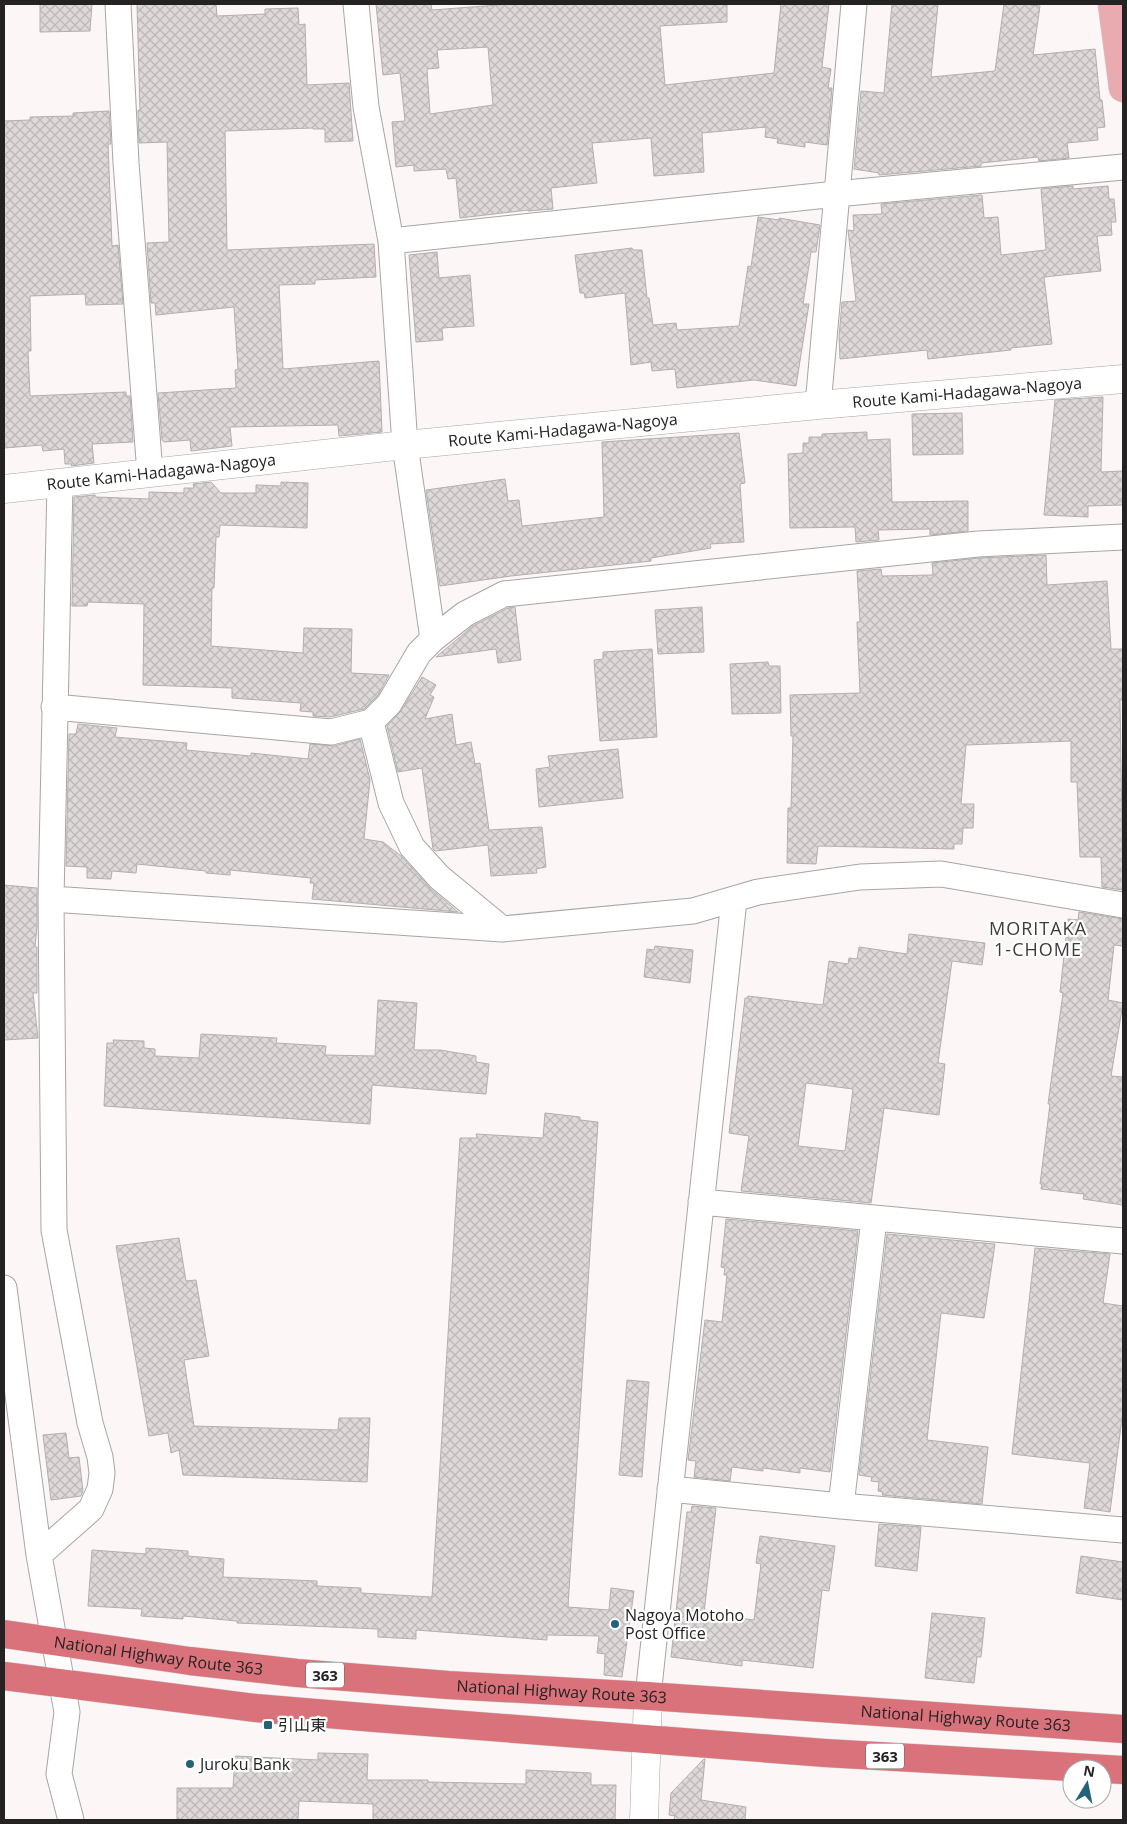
<svg xmlns="http://www.w3.org/2000/svg" width="1127" height="1824" font-family="'Open Sans','Noto Sans JP',sans-serif">
  <style>
    .building { fill: url(#building-cross-hatch); stroke: #b4aeae; fill-rule: evenodd }
    .lines { fill: none; stroke-linecap: round; stroke-linejoin: round }
    .street-casing { stroke: #aaa4a4; stroke-width: 27 }
    .secondary-casing { stroke: #aaa4a4; stroke-width: 29 }
    .primary-casing { stroke: #d3d3d3; stroke-width: 29 }
    .highway-casing { stroke: #d3d3d3; stroke-width: 29 }
    .street { stroke: #fff; stroke-width: 25 }
    .secondary { stroke: #fff; stroke-width: 28 }
    .primary { stroke: #e9aab0; stroke-width: 28 }
    .highway { stroke: #da727b; stroke-width: 28 }
    .poi-dot { fill: #246278; stroke: #fff; stroke-width: 2 }
    .labels { text-anchor: middle; dominant-baseline: central; stroke-width: 4.5; stroke-linejoin: round; paint-order: stroke }
    .shield { fill: #fff; stroke: #666464; stroke-width: 1 }
    .shield-label { font-size: 15px; font-weight: bold; fill: #242222 }
    .street-label { font-size: 16px; fill: #242222; stroke: #fff }
    .poi-label { font-size: 16px; fill: #242222; stroke: #fff; text-anchor: start }
    .neighbourhood-label { font-size: 18px; letter-spacing: 1px; fill: #403b3b; stroke: #fff }
  </style>
  <defs>
    <pattern id="building-cross-hatch" width="8" height="8" patternUnits="userSpaceOnUse" patternTransform="scale(1.25)"><rect width="8" height="8" fill="#ded8d8"/><path d="M0 0l8 8M0 8l8-8" fill="none" stroke="#beb9b9"/></pattern>
  </defs>
  <rect width="100%" height="100%" fill="#fcf6f6"/>
  <!-- building -->
  <path class="building" d="M40 4H92L90 31 40 32Z
    M137 4H216L217 16 265 14V9L298 8 299 25 305 24 307 85 349 83 353 141 325 142V129H313V128L225 131 227 250 374 244 376 277 315 280V284L279 285 283 369 379 361 382 432 339 436 338 425 230 427 232 446 191 451 190 440 164 442 162 440 158 393 236 388 235 370 238 369 234 307 156 315 155 303H151L147 243 169 242 167 142 139 143 138 110H140Z
    M376 4H431L432 10 511 4H727V22L660 26 665 85 774 73 781 4H829L822 67 831 69 828 88H832L827 145 805 142V147L777 143 778 139 765 137 766 127 702 133 704 172 654 176 651 138 592 143 597 183 551 188 553 209 528 211V210L460 218 456 178 448 179 446 169 414 171V165L396 167 392 122 405 121 400 73 383 75ZM488 47 493 105 430 114 427 69 439 68 437 50Z
    M892 4H938L931 77 995 71 1004 4H1030V5L1040 6 1033 55 1095 49 1100 100H1102L1105 127 1097 128 1098 140 1067 143 1069 158 1039 161 1038 157 981 163V166L879 175V173L854 169 861 91 884 93Z
    M109 111 111 144H108L112 246 118 245 123 304 86 305 85 294 30 296 31 351H28L30 396 126 392V396H130L133 442 92 444 94 463 71 466 72 464H65L64 449 43 451 42 445 4 448V121L30 120V117L73 116V113Z
    M1073 186V189L1108 186 1109 199H1114L1116 222H1111L1112 235 1097 236 1101 271 1044 277 1052 344 1011 348V350L928 359 927 350 840 359 839 337 842 302 856 301 848 230 854 231 853 215 882 214 881 204 982 195 984 218 998 217 1001 255 1046 250 1041 189Z
    M758 217 779 220V218L820 225 816 252H811L803 304H809L796 386 754 380 677 388 675 369 652 371 651 362 631 365 625 293 585 298 584 293H580L575 255 632 248 633 250H642L647 298H649L653 325 676 323 677 330 739 326 748 266 751 267Z
    M437 252 439 278 470 275 474 326 442 328 443 340 416 342 409 255Z
    M1103 397 1101 472 1123 471V505L1088 506V517L1044 515 1055 400Z
    M962 413 963 454 913 455 912 414Z
    M867 432V440L890 439 892 502 968 501V531L930 535V529L878 530 879 540 856 542 855 527 790 528 788 454 803 453V443H809V437H822V434Z
    M739 433 745 483 740 484 744 542 710 544 711 548 651 558V561L511 576 440 586 426 490 505 479 508 501 519 500 522 526 604 517 602 442Z
    M211 482 221 493H256V485L281 486V482L308 483 307 528 220 525 219 537H216L214 588H212L211 646 303 653 304 628 352 629 351 673 389 675 378 695 364 709 330 717 313 716V712L300 711 301 703 232 698V688L143 685 144 604 88 602 87 606H72L74 497 95 495 96 497 149 499V492L184 493V488H194L193 484Z
    M1046 555 1047 585 1107 581 1111 649H1123V700H1120L1123 890 1102 887 1101 857H1080L1077 782H1071V741L966 745 961 804H974L973 828H963L962 844H954V849L818 846 816 864 787 863 788 808H791L793 736H791L790 695 860 693 857 622H860L857 571 881 569 882 576 933 575 932 563 979 558Z
    M515 607 521 660 498 663 496 649 436 657 473 626 508 608Z
    M702 607 704 652 658 654 655 610Z
    M652 649 657 737 600 741 594 660 603 659V652Z
    M768 662 769 666H780L781 713 732 714 730 664Z
    M422 677 436 685 430 695 434 697 425 719 452 714 456 745 471 742 475 764 480 763 489 830 542 827 546 867 536 869 537 873 491 876 488 845 435 851 433 849 422 768 398 772 387 726 401 711Z
    M78 724 117 728 115 737 187 743 186 750 251 756V753L308 759 310 744 334 746 360 739 370 780 364 839 383 842 401 856 430 888 458 912 312 899 314 883H310L311 878 230 870V875L206 873V871L137 864 136 873 112 871 111 879 87 878V867L66 866 69 734H76Z
    M618 749 623 798 539 807 536 769 550 767 548 756Z
    M4 885 37 888V926L35 947H37V993H33L38 1038 4 1040Z
    M1079 912 1123 919V946L1114 945 1108 1000 1123 1003 1111 1076 1123 1077V1205L1083 1199 1084 1194 1041 1189 1042 1184H1040L1050 1104H1048L1063 993 1060 992 1068 919 1078 920Z
    M909 934 985 943 982 965 952 961 938 1063 945 1064 939 1115 884 1108 871 1203 741 1191 749 1136 729 1133 745 998H747L748 996 823 1005 829 961 848 964 849 958 857 959 859 947 907 954ZM806 1083 853 1089 845 1151 798 1146Z
    M655 946 693 950 690 983 644 977 647 949 654 950Z
    M378 1000 417 1003 414 1050H440L476 1056V1062L489 1064 486 1094 372 1085 370 1124 104 1106 107 1043H114L113 1040 144 1041V1048L155 1049V1056L199 1058 201 1034 277 1038 276 1043 326 1046 325 1055 375 1056Z
    M545 1113 580 1117V1120L598 1122 568 1607 609 1610 611 1588 634 1591 622 1677 604 1675 605 1654 597 1653 599 1636 547 1635V1640L416 1630V1639L378 1637V1629L237 1623V1621L183 1616V1619L141 1616 142 1609 88 1606 92 1550 146 1554V1548L188 1551V1556L224 1559 223 1577 317 1581V1586L361 1588V1593L432 1597 460 1138H477L476 1134 543 1138Z
    M726 1219 858 1231 830 1472 800 1468V1473L763 1468V1471L732 1467 730 1481 694 1477 696 1461 688 1460 705 1320 722 1322 727 1275H724L725 1268 721 1267Z
    M887 1234 995 1244 984 1318 941 1313 927 1440 988 1447 982 1504 882 1495 883 1492 878 1491 879 1482 871 1481 872 1477 859 1475Z
    M179 1238 186 1281 196 1280 209 1356 184 1360 194 1426 338 1430 339 1418H370L367 1482 183 1475 179 1450 171 1453 168 1433 149 1436 116 1246Z
    M1035 1248 1110 1254 1103 1303 1123 1306V1410L1110 1512 1084 1508 1090 1463 1012 1454Z
    M627 1380 649 1382 642 1477 619 1475Z
    M66 1433 69 1458 79 1457 83 1491 81 1496 51 1500 43 1435Z
    M692 1506 716 1508 704 1613 754 1620 761 1564 756 1563 760 1536 835 1546 829 1591 822 1590 813 1668 742 1660V1666L671 1657 687 1512H691Z
    M879 1524 921 1527 917 1571 875 1566Z
    M1081 1556 1123 1562V1600L1076 1593Z
    M932 1613 985 1618 981 1657H977L974 1683 925 1678Z
    M318 1753 368 1754 367 1780H428V1782L526 1784V1770L591 1773V1785H616L615 1820H373V1804L299 1801 298 1820H177V1788H233L235 1756 318 1760Z
    M704 1759H705L701 1800 746 1807 745 1820H674L675 1816 669 1815 671 1793Z"/>
  <g class="lines">
    <defs>
      <path id="street" d="M118 4 126 163 150 473
        M356 4 366 107 391 241 405 445 433 639
        M391 241 836 194 1123 167
        M818 405 854 4
        M54 707 331 732 371 722
        M51 899 502 929 693 911 758 892 860 877 941 874 1123 905
        M502 929 439 877 412 847 391 803 371 722 389 704 419 653 433 639 465 614 504 594 978 544 1123 537
        M701 1202 1123 1241
        M4 1288 39 1555 67 1712 59 1774 71 1820
        M670 1489 841 1506 1123 1530
        M841 1506 874 1219
        M39 1555 91 1509 100 1489 102 1473 100 1457 90 1423 54 1230 51 899 60 483
        M648 1696 734 900"/>
      <g id="secondary">
        <path id="s1" d="M4 489 405 445 818 405 1123 379"/>
        <path d="M644 1820 648 1696"/>
      </g>
      <path id="primary" d="M1112 4 1123 88"/>
      <g id="highway">
        <path id="s2" d="M4 1634 190 1661 297 1673 448 1685 648 1696 1123 1729"/>
        <path d="M4 1676 256 1708 375 1718 825 1753 1123 1770"/>
      </g>
    </defs>
    <!-- street casing -->
    <use href="#street" class="street-casing"/>
    <!-- secondary casing -->
    <use href="#secondary" class="secondary-casing"/>
    <!-- primary casing -->
    <use href="#primary" class="primary-casing"/>
    <!-- highway casing -->
    <use href="#highway" class="highway-casing"/>
    <!-- street -->
    <use href="#street" class="street"/>
    <!-- secondary -->
    <use href="#secondary" class="secondary"/>
    <!-- primary -->
    <use href="#primary" class="primary"/>
    <!-- highway -->
    <use href="#highway" class="highway"/>
  </g>
  <!-- markers -->
  <g class="poi-dot">
    <circle cx="615" cy="1624" r="5"/>
    <rect x="263" y="1720" width="10" height="10" rx="2.5"/>
    <circle cx="190" cy="1764" r="5"/>
  </g>
  <g class="labels">
    <!-- shield labels -->
    <g class="shield">
      <rect x="306" y="1662.5" width="38" height="25" rx="4"/>
      <rect x="866" y="1743.5" width="38" height="25" rx="4"/>
    </g>
    <g class="shield-label">
      <text x="325" y="1675">363</text>
      <text x="885" y="1756">363</text>
    </g>
    <!-- street labels -->
    <g class="street-label">
      <text stroke="none"><textPath href="#s1" startOffset="968">Route Kami-Hadagawa-Nagoya</textPath></text>
      <text stroke="none"><textPath href="#s1" startOffset="562">Route Kami-Hadagawa-Nagoya</textPath></text>
      <text stroke="none"><textPath href="#s1" startOffset="158">Route Kami-Hadagawa-Nagoya</textPath></text>
      <text stroke="none"><textPath href="#s2" startOffset="156">National Highway Route 363</textPath></text>
      <text stroke="none"><textPath href="#s2" startOffset="561">National Highway Route 363</textPath></text>
      <text stroke="none"><textPath href="#s2" startOffset="966">National Highway Route 363</textPath></text>
    </g>
    <!-- poi labels -->
    <g class="poi-label">
      <text x="625" y="1615">Nagoya Motoho<tspan x="625" dy="18">Post Office</tspan></text>
      <text x="278" y="1725">引山東</text>
      <text x="200" y="1764">Juroku Bank</text>
    </g>
    <!-- neighbourhood labels -->
    <g class="neighbourhood-label">
      <text x="1038" y="928">MORITAKA<tspan x="1038" dy="21">1-CHOME</tspan></text>
    </g>
  </g>
  <!-- border -->
  <rect width="1127" height="1824" fill="none" stroke="#242222" stroke-width="10"/>
  <!-- north arrow -->
  <g transform="translate(1087 1784) rotate(10)"><circle r="24" fill="#ffffff" stroke="#a7a7a7"/>
  <path d="M0-4L9 19L0 12L-9 19Z" fill="#246278"/>
  <text y="-8" font-size="14" font-weight="bold" text-anchor="middle" fill="#242222">N</text>
  </g>
</svg>
